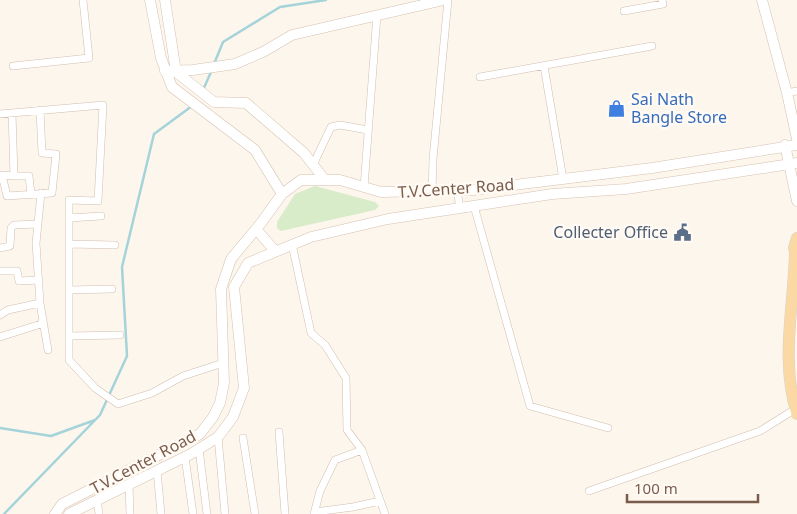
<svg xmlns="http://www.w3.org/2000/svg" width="797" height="514" font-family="'Noto Sans',sans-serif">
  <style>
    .green { fill: #d8ecc9 }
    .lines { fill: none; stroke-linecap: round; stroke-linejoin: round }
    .stream { stroke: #a5d3da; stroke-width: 2.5 }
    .street-casing { stroke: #d1beb0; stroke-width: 8 }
    .secondary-casing { stroke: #d6c0b0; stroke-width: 11 }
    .primary-casing { stroke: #dad1cd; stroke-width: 12 }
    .street { stroke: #fff; stroke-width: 7 }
    .secondary { stroke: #fff; stroke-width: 10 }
    .primary { stroke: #fbd9a5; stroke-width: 11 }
    .labels { text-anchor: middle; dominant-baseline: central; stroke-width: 5; stroke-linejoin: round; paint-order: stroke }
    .shop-label { font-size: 16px; fill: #366cbe; stroke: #fffaf3; text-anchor: start }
    .street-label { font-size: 16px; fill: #7a5c4d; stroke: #fffaf3 }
    .service-label { font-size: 16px; fill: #4e5e75; stroke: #fffaf3; text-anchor: end }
  </style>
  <rect width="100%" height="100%" fill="#fdf6ec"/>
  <!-- green -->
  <path class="green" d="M315 186 375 202 379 206 375 210 281 231 277 228V222L295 194Z"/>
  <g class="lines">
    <!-- stream -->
    <path class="stream" d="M214 64 223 42 280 7 326 0
      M203 90 211 72
      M0 428 51 436 95 420
      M4 514 100 415 127 356 122 267 154 134 192 106"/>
    <defs>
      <path id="street" d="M624 11 663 4 662 0
        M13 66 89 58 83 0
        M544 66 563 179
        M480 77 652 46
        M787 93 797 91
        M12 113 14 176 2 175 7 196 52 193 56 154 42 153 40 110
        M0 114 103 105 98 201 69 200V360L95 388 118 404 152 393 183 376 223 363
        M313 165 331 127 340 125 368 130
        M14 176H29L31 194
        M364 187 377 15
        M457 191 460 208
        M432 192 433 159 448 0
        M41 193 36 243 40 303 48 350
        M474 206 530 406 608 428
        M69 218 101 216
        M69 244 115 245
        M292 244 311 333 325 345 346 378 347 430 362 450 385 514
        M0 248 10 246 11 228 14 225 37 224
        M0 271H17L19 281 39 280
        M70 290 112 289
        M0 315 8 310 40 303
        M69 336 120 335
        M0 337 41 324 43 319
        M279 432 285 514
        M218 437 225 514
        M243 438 255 514
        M199 449 207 514
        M185 457 193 514
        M157 470 161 514
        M129 484 130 514
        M589 491 760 431 797 408
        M97 499 99 514
        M315 512 353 507 380 501
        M314 514 320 491 335 460 362 450"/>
      <path id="secondary" d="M150 0 161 58 172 87 255 150 282 194
        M165 0 176 72 214 102 246 103 304 153 324 179
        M762 0 787 93 797 139
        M165 71 193 70 235 64 263 52 292 35 444 0
        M785 145 797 201
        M256 229 275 251
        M55 514 62 504 200 434 213 417 220 403 224 383 221 289 231 259 261 223 282 194 301 180H340L381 192 473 190 652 168 797 145
        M69 514 191 454 218 437 233 417 244 388 234 287 248 263 311 237 388 219 552 194 626 189 797 163"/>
      <path id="primary" d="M797 238 794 248 797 256
        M795 252C794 307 780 360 797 414"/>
    </defs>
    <!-- street casing -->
    <use href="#street" class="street-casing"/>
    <!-- secondary casing -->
    <use href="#secondary" class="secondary-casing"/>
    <!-- primary casing -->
    <use href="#primary" class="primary-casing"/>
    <!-- street -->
    <use href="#street" class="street"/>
    <!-- secondary -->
    <use href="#secondary" class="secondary"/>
    <!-- primary -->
    <use href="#primary" class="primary"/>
  </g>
  <!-- icons -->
  <defs>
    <symbol id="shop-bare" viewBox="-9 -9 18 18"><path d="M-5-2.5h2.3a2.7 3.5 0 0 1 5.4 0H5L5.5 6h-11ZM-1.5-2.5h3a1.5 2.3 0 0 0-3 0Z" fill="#3f7fe0" stroke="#fffaf3" stroke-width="2.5" paint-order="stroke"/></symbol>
    <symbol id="civic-bare" viewBox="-9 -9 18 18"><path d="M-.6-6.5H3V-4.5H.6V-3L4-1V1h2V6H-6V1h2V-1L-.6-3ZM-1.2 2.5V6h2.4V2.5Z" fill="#5c6f8a" stroke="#fffaf3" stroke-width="2.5" paint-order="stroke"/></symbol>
  </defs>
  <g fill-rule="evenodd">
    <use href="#shop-bare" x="604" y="96" width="25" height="25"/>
    <use href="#civic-bare" x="670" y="220" width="25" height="25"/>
  </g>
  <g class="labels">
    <!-- shop labels -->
    <g class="shop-label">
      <text x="631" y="99">Sai Nath<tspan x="631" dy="18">Bangle Store</tspan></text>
    </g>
    <!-- street labels -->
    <g class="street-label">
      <text transform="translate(456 188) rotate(-4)">T.V.Center Road</text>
      <text transform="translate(143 462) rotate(-28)">T.V.Center Road</text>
    </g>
    <!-- service labels -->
    <g class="service-label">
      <text x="668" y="232">Collecter Office</text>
    </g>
  </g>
  <!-- scale -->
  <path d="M627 494v8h131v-8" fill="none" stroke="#7a5c4d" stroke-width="2.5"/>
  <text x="634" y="494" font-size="15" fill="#7a5c4d" stroke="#fffaf3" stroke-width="4" paint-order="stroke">100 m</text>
</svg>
